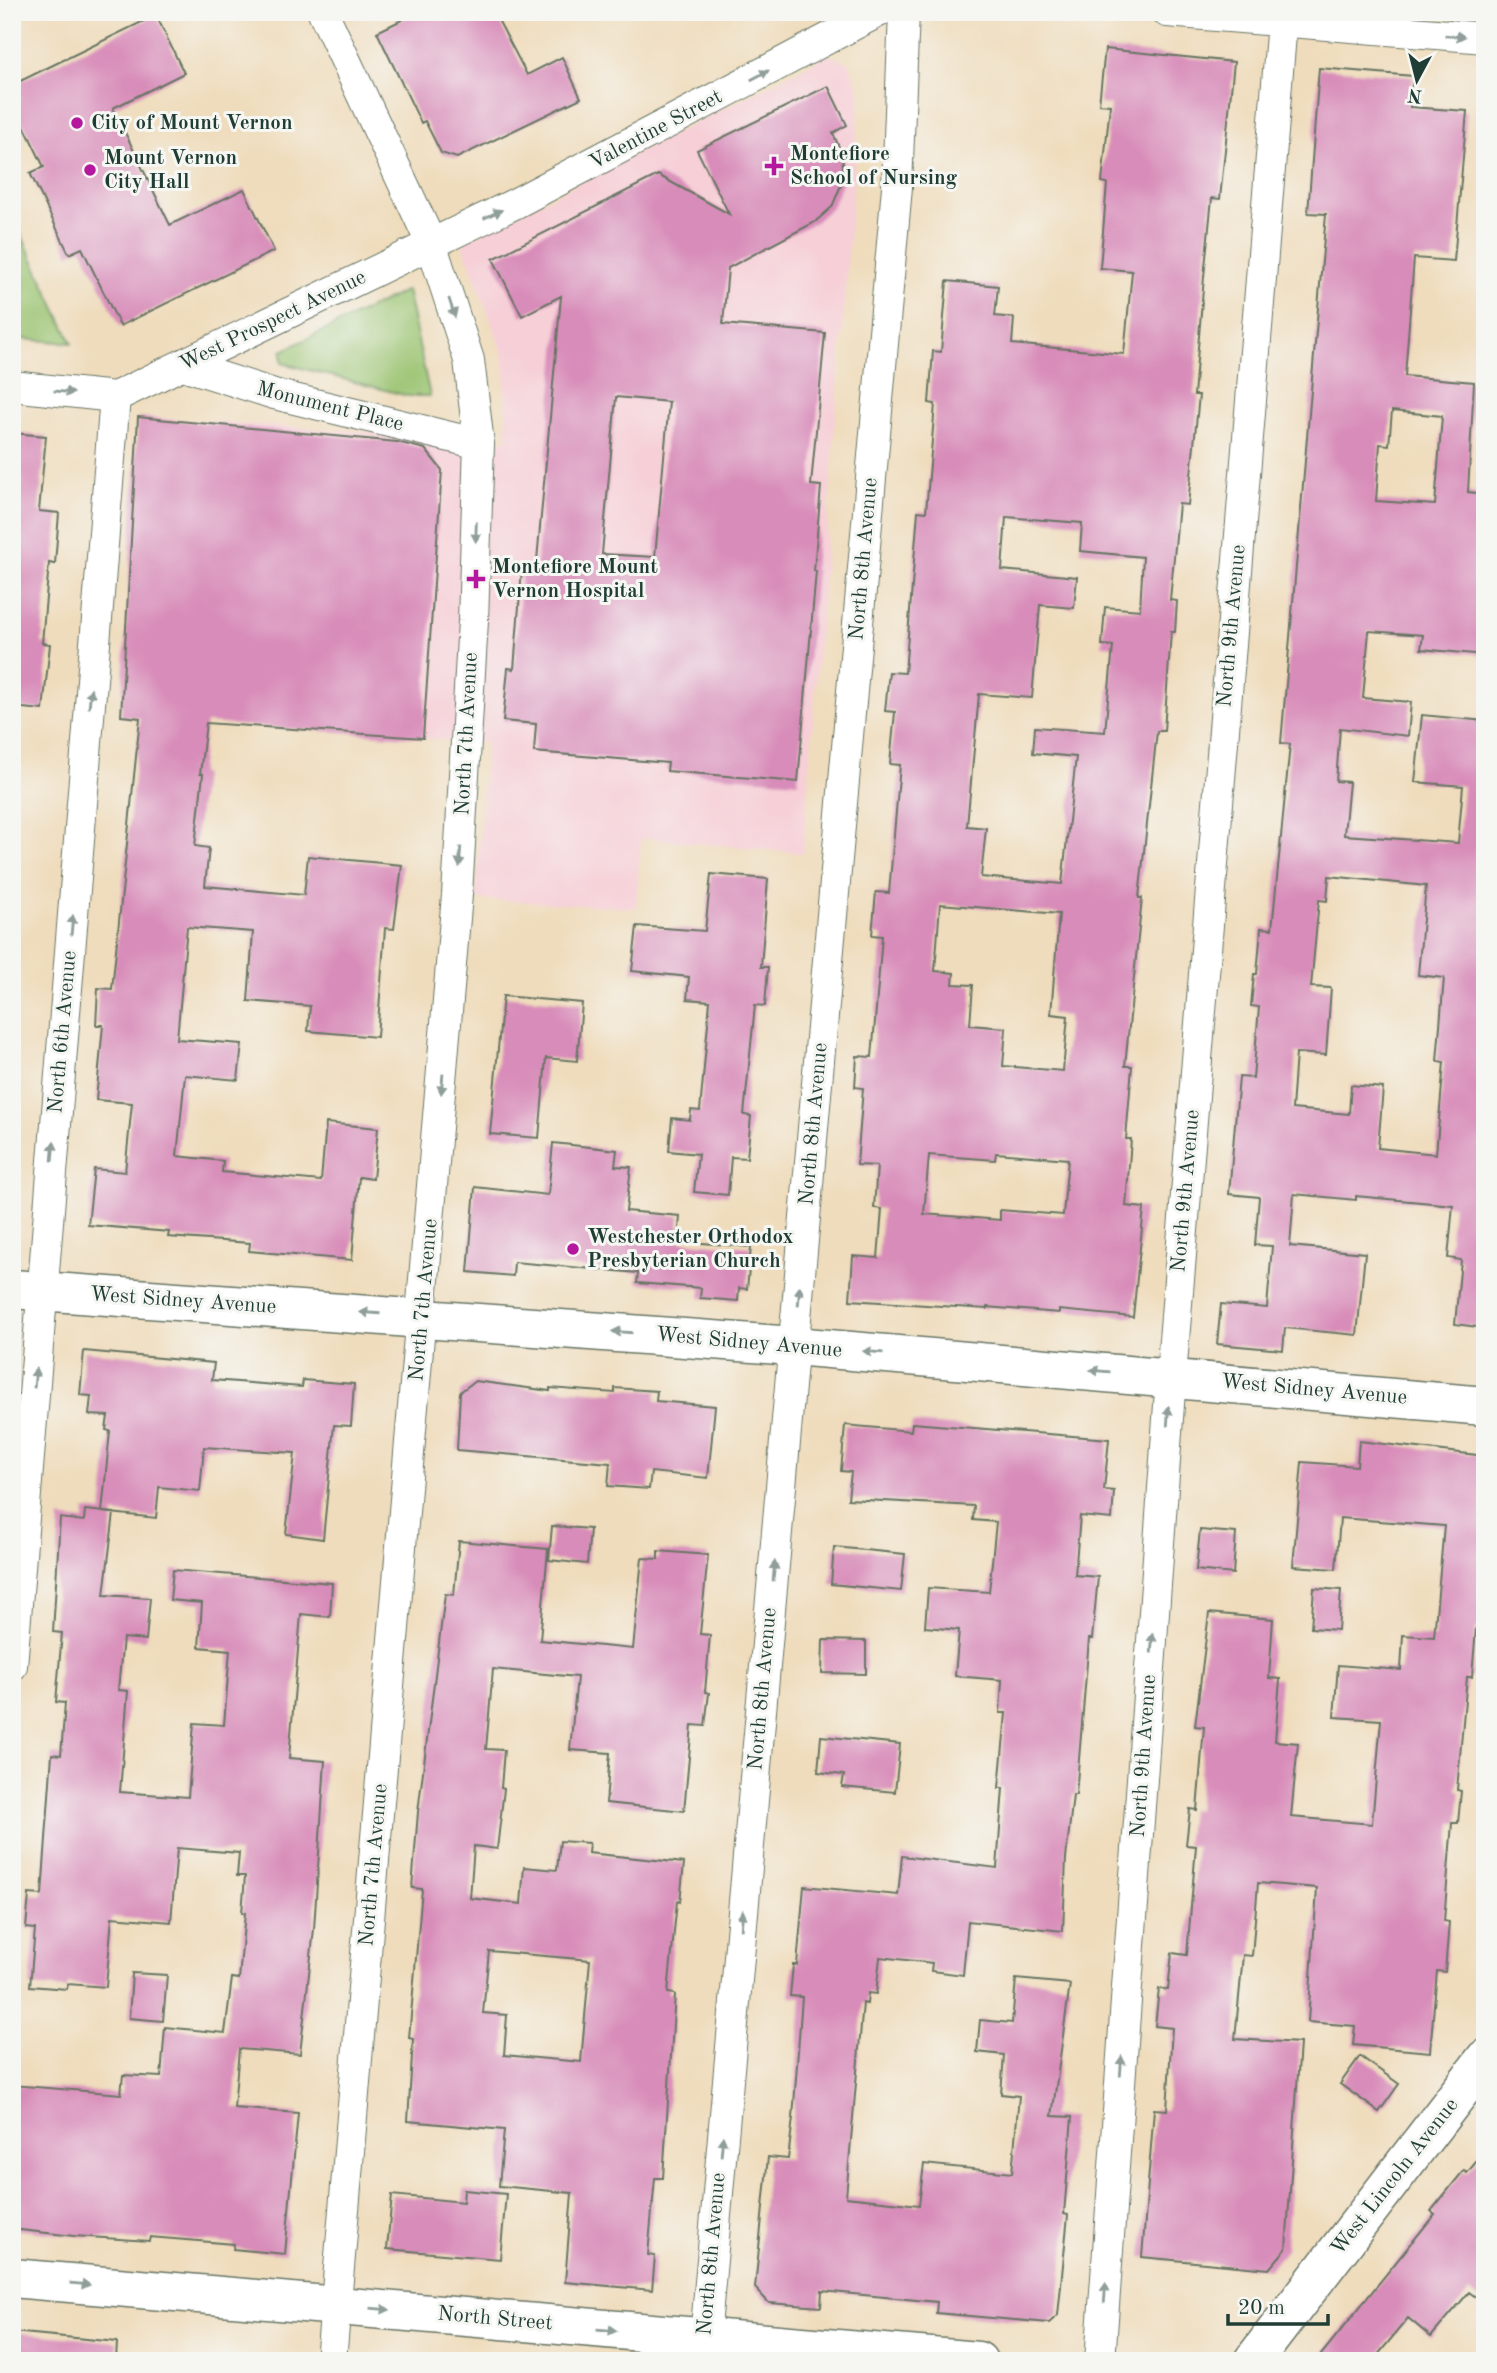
<svg xmlns="http://www.w3.org/2000/svg" width="1497" height="2373" font-family="'Old Standard TT',serif">
  <style>
    .built { fill: #f6cfd7 }
    .green { fill: #9ac370; stroke: #5c8052; stroke-width: 2 }
    .building { fill: #d88cb9; fill-rule: evenodd }
    .lines { fill: none; stroke-linecap: round; stroke-linejoin: round }
    .street-casing { stroke: #687564; stroke-width: 32 }
    .secondary-casing { stroke: #687564; stroke-width: 41 }
    .primary-casing { stroke: #687564; stroke-width: 41 }
    .street { stroke: #fff; stroke-width: 30 }
    .secondary { stroke: #fff; stroke-width: 38 }
    .primary { stroke: #fff; stroke-width: 38 }
    .oneway { fill: #8f9e9a }
    .poi-dot { fill: #b5179e; stroke: #f6f6f2; stroke-width: 2.5 }
    .labels { text-anchor: middle; dominant-baseline: central; stroke-width: 6; stroke-linejoin: round; paint-order: stroke }
    .poi-label { font-size: 21px; font-weight: bold; fill: #1f3d34; stroke: #f6f6f2; text-anchor: start }
    .street-label { font-size: 21px; fill: #1f3d34; stroke: #f6f6f2 }
  </style>
  <rect width="100%" height="100%" fill="#f6f6f2"/>
  <filter id="ink" filterUnits="userSpaceOnUse"><feTurbulence type="fractalNoise" baseFrequency=".0143" numOctaves="2"/><feDisplacementMap in="SourceGraphic" scale="14" xChannelSelector="R" yChannelSelector="G"/><feConvolveMatrix kernelMatrix="1 2 1 2 8 2 1 2 1" color-interpolation-filters="sRGB"/></filter>
  <filter id="wash" filterUnits="userSpaceOnUse"><feTurbulence type="fractalNoise" baseFrequency=".00686" numOctaves="4" result="noise"/><feDisplacementMap in="SourceGraphic" scale="28" xChannelSelector="R" yChannelSelector="G"/><feGaussianBlur stdDeviation="1.57" result="paint"/><feColorMatrix in="noise" values="0 0 0 0 0 0 0 0 0 0 0 0 0 0 0 0 0 1.4 0 .05"/><feComposite in="paint" operator="in"/></filter>
  <g filter="url(#wash)">
    <rect width="100%" height="100%" fill="#efdcbc"/>
    <!-- built -->
    <path class="built" d="M828 55 849 63 860 93 803 853 641 838 636 908 476 899 486 743 121 716 138 417 507 441 504 356 462 243Z"/>
    <!-- green -->
    <path class="green" d="M12 215 72 343 12 338Z
      M407 290 430 396H408L282 363V351Z"/>
    <g id="blocks">
      <!-- building -->
      <path class="building" d="M418 12H494L527 75 562 57 581 98 457 158 441 153 425 121 421 123 377 32Z
        M156 15 184 73 113 108 170 225 244 189 274 251 120 326 82 248 69 254 30 173 44 167 12 101V85Z
        M1105 49 1234 62 1220 199 1212 198 1204 277 1194 395H1199L1188 505 1179 504 1170 600 1177 601 1175 632H1171L1164 731H1157L1139 898H1142L1125 1066H1132L1126 1139H1131L1126 1206 1144 1208 1133 1317 1059 1310V1313L987 1307V1309L850 1300 853 1256 878 1258 882 1209 874 1208 877 1166 857 1165 863 1088 855 1087 857 1056 872 1057 882 936 872 935 876 892 889 893 900 765 890 764 895 712 885 711 889 672 905 673 918 511 926 512 935 404 929 403 933 351 941 352 947 281 998 286 995 316 1014 318 1012 344 1124 354 1132 271 1100 268 1107 183 1102 182 1110 105 1099 104ZM1006 517 1082 523 1080 551 1143 557 1140 610 1105 607 1102 645 1113 646 1105 732 1035 727 1033 753 1076 757 1062 884 981 877 986 828 967 826 979 694 1032 698 1040 605 1074 608 1077 577 1002 570ZM940 904 1059 914 1051 1014 1068 1016 1063 1071 1003 1066 1006 1028 970 1025 973 985 953 984 954 973 935 971ZM996 1153 1068 1159 1063 1215 1000 1210V1220L924 1214 929 1155 995 1160Z
        M1319 68 1413 76 1410 107 1467 111 1454 261 1414 258 1405 376 1474 382 1468 492 1485 494V655L1421 649 1423 635 1369 631 1363 698 1411 702 1408 736 1340 728 1336 781 1349 782 1344 835 1458 843 1463 786 1415 782 1422 715 1485 721V1328L1455 1324 1461 1260 1448 1258 1453 1205 1356 1196V1200L1294 1194 1290 1246 1365 1253 1357 1335 1285 1328 1283 1350 1217 1344 1221 1304 1267 1308 1272 1246 1255 1245 1259 1197 1229 1194 1239 1077 1253 1078 1259 1007 1251 1006 1254 974H1257L1261 928 1272 929 1290 744 1281 743 1326 214 1308 213ZM1392 411 1442 416 1435 505 1376 501 1380 444 1389 445ZM1329 876 1426 886 1418 975 1444 978 1437 1061 1444 1062 1436 1154 1378 1148 1383 1088 1351 1085 1349 1114 1292 1109 1296 1053 1326 1055 1331 988 1311 987 1319 900 1327 901Z
        M828 86 847 125 833 133 842 154 844 178 832 207 815 222 728 268 723 324 825 333 811 485 821 486 814 571H816L798 782 667 771 668 763 534 752 536 724 503 721 508 668 514 669 522 569 536 571 561 296 522 316 493 259 658 175 729 214 697 150ZM616 397 669 402 655 557 602 554Z
        M138 417 397 442 425 449 442 470 423 738 206 723 200 774H203L195 846 209 848 205 886 304 895 308 856 402 865 394 929 385 928 377 1037 308 1031 310 1006 248 1001 253 932 187 927 177 1039 242 1044 238 1080 185 1075 177 1156 223 1161 222 1172 321 1181 326 1123 378 1128 373 1179 359 1177 352 1260 249 1251 250 1243 168 1237 169 1232 88 1225 94 1169 125 1172 132 1103 96 1100 103 1025H96L98 988 112 989 140 718 121 716Z
        M12 433 46 436 39 511 59 513 55 564 49 563 42 643 50 644 43 710 12 707Z
        M711 874 768 879 761 967H768L765 1006 755 1005 744 1115 751 1116 747 1158 731 1157 728 1195 694 1192 698 1154 669 1151 672 1118 690 1120 691 1110 700 1111 710 1001 687 999 689 977 632 971 637 926 705 931Z
        M503 996 582 1003 577 1061 546 1058 539 1138 490 1134Z
        M553 1143 617 1150 615 1166 631 1167 626 1211 680 1216 678 1241 751 1247 747 1289 739 1288 738 1301 700 1298 701 1288 637 1283 638 1273 514 1262 513 1276 468 1272 475 1187 548 1195Z
        M84 1351 214 1363 212 1380 302 1387 303 1380 354 1384 351 1426 334 1425 323 1539 286 1534 295 1453 204 1447 200 1491 159 1487 156 1518 102 1512 110 1431 106 1430 108 1416 89 1415 91 1396 80 1395Z
        M475 1381 550 1391V1388L615 1393V1388L657 1391 656 1401 715 1406 708 1478 651 1472 649 1489 608 1486 610 1463 457 1450 460 1392Z
        M912 1423 1109 1439 1104 1490 1114 1491 1112 1519 1080 1516 1075 1575 1098 1577 1092 1639H1089L1076 1795H1073L1066 1858 1063 1931 968 1921 963 1975 931 1971 932 1963 880 1957 876 1994 868 1993 867 2004 863 2003 846 2197 919 2205 924 2164 1012 2173 1019 2096 1001 2094 1004 2055 977 2052 980 2020 1012 2023 1016 1979 1070 1984 1052 2116 1072 2117 1064 2214 1068 2215 1058 2315 1049 2323 936 2313 937 2302 822 2291 821 2307 769 2303 755 2288 768 2157 788 2159 793 2118 802 1997 790 1996 793 1965H797L804 1886 898 1895 902 1856 997 1868 1003 1788H999L1006 1713H1000L1002 1680 955 1676 959 1630 925 1627 928 1588 989 1592 996 1522 973 1520 974 1506 848 1499 851 1472 841 1471 845 1425 911 1431Z
        M1359 1441 1485 1456V1629L1476 1628 1472 1677H1467L1457 1790 1461 1791 1458 1823H1452L1444 1921 1449 1922 1445 1972 1437 1971 1430 2052 1353 2045 1355 2026 1308 2022 1317 1888 1258 1883 1252 1956 1243 1955 1235 2039 1300 2043 1286 2249 1269 2269 1142 2257 1154 2109 1167 2110 1172 2028 1155 2026 1159 1989 1168 1990 1172 1953 1187 1955 1196 1846 1186 1845 1190 1809 1197 1810 1204 1727 1195 1726 1209 1613 1273 1619 1269 1678 1280 1679 1275 1741 1298 1743 1291 1817 1372 1824 1381 1720 1334 1717 1338 1665 1401 1670 1403 1635 1434 1637 1444 1526 1340 1518 1336 1569 1293 1566 1302 1462 1357 1466Z
        M85 1510 114 1513 104 1595 150 1598 146 1640 123 1638 118 1690 128 1691 120 1792 188 1797 194 1723 224 1725 230 1650 199 1647 202 1603 170 1600 173 1570 332 1583 330 1617 301 1614 289 1758 325 1761 314 1929 300 2054 239 2049 234 2108 298 2113 285 2254 233 2249 234 2244 150 2237 149 2241 74 2236 12 2229V2085L121 2094 123 2075 161 2077 165 2027 225 2033 232 1978 239 1979 245 1913H242L245 1876H237L239 1853 177 1848 171 1922 112 1917 106 1987 68 1984 67 1989 30 1986 35 1929 26 1928 29 1894 42 1895 52 1754 61 1755 65 1703 56 1702 62 1633 53 1632 60 1518 84 1521Z
        M552 1526 590 1529 587 1564 549 1560Z
        M1200 1530 1236 1533 1233 1574 1196 1570Z
        M459 1541 548 1549 540 1640 633 1649 642 1558 658 1559V1551L708 1555 700 1634 710 1635 705 1692 709 1693 705 1726 692 1725 684 1811 606 1803 610 1753 570 1750 577 1677 493 1669 486 1749 504 1750 501 1788 504 1789 497 1849 474 1846 470 1898 521 1904 524 1867 557 1870 560 1841 589 1843 588 1853 684 1863 680 1902 677 1901 668 1993 675 1994 663 2178H655L648 2255 655 2256 652 2290 565 2282 572 2193 499 2186 504 2130 408 2121 413 2039 409 2038 422 1889 412 1888 418 1812 445 1594 454 1595ZM489 1951 590 1960 581 2062 504 2055 507 2015 483 2013Z
        M834 1547 905 1554 901 1591 831 1584Z
        M1314 1588 1341 1590 1338 1630 1311 1628Z
        M823 1640 866 1641V1674L822 1673Z
        M821 1736 900 1744 895 1792 842 1787 844 1775 818 1772Z
        M132 1973 167 1975 163 2021 129 2018Z
        M1360 2056 1399 2084 1379 2112 1340 2084Z
        M1485 2151V2304L1469 2292 1431 2337 1408 2318 1373 2361H1316L1435 2214 1431 2211 1464 2170 1467 2173Z
        M464 2190 506 2194 500 2259 387 2249 392 2195 463 2202Z
        M12 2332 117 2342 116 2361H12Z"/>
    </g>
  </g>
  <g filter="url(#ink)">
    <use href="#blocks" fill-opacity="0" stroke="#687564" stroke-width="2"/>
    <g class="lines">
      <defs>
        <path id="street" d="M323 12 431 243 469 360 479 444 473 621 457 895 331 2361
          M1167 12 1485 38
          M183 365 274 394 479 444
          M12 386 115 397
          M115 397 516 203 878 12
          M12 1666 115 397
          M703 2361 897 187 904 12
          M1100 2361 1171 1377 1282 22"/>
        <path id="secondary" d="M12 1289 794 1346 1485 1406
          M12 2278 978 2361"/>
        <path id="primary" d="M1253 2361 1485 2059"/>
      </defs>
      <!-- street casing -->
      <use href="#street" class="street-casing"/>
      <!-- secondary casing -->
      <use href="#secondary" class="secondary-casing"/>
      <!-- primary casing -->
      <use href="#primary" class="primary-casing"/>
      <!-- street -->
      <use href="#street" class="street"/>
      <!-- secondary -->
      <use href="#secondary" class="secondary"/>
      <!-- primary -->
      <use href="#primary" class="primary"/>
    </g>
    <!-- one-way arrows -->
    <defs><path id="oneway-solid" d="M-6-.8H1V-3.2L6.5 0L1 3.2V.8H-6Z" transform="scale(1.75)"/></defs>
    <g class="oneway">
      <use href="#oneway-solid" transform="translate(1455 36) rotate(5)"/>
      <use href="#oneway-solid" transform="translate(760 75) rotate(-28)"/>
      <use href="#oneway-solid" transform="translate(493 214) rotate(-25)"/>
      <use href="#oneway-solid" transform="translate(452 308) rotate(72)"/>
      <use href="#oneway-solid" transform="translate(64 392) rotate(6)"/>
      <use href="#oneway-solid" transform="translate(476 532) rotate(92)"/>
      <use href="#oneway-solid" transform="translate(90 698) rotate(-85)"/>
      <use href="#oneway-solid" transform="translate(460 857) rotate(94)"/>
      <use href="#oneway-solid" transform="translate(72 925) rotate(-85)"/>
      <use href="#oneway-solid" transform="translate(442 1084) rotate(95)"/>
      <use href="#oneway-solid" transform="translate(53 1151) rotate(-85)"/>
      <use href="#oneway-solid" transform="translate(799 1296) rotate(-85)"/>
      <use href="#oneway-solid" transform="translate(370 1313) rotate(-176)"/>
      <use href="#oneway-solid" transform="translate(622 1332) rotate(-176)"/>
      <use href="#oneway-solid" transform="translate(873 1352) rotate(-175)"/>
      <use href="#oneway-solid" transform="translate(1100 1371) rotate(-175)"/>
      <use href="#oneway-solid" transform="translate(35 1378) rotate(-85)"/>
      <use href="#oneway-solid" transform="translate(1168 1416) rotate(-86)"/>
      <use href="#oneway-solid" transform="translate(774 1571) rotate(-85)"/>
      <use href="#oneway-solid" transform="translate(1152 1643) rotate(-86)"/>
      <use href="#oneway-solid" transform="translate(742 1920) rotate(-85)"/>
      <use href="#oneway-solid" transform="translate(1121 2066) rotate(-86)"/>
      <use href="#oneway-solid" transform="translate(722 2146) rotate(-85)"/>
      <use href="#oneway-solid" transform="translate(80 2284) rotate(5)"/>
      <use href="#oneway-solid" transform="translate(1105 2293) rotate(-86)"/>
      <use href="#oneway-solid" transform="translate(380 2309) rotate(5)"/>
      <use href="#oneway-solid" transform="translate(607 2330) rotate(5)"/>
    </g>
  </g>
  <!-- markers -->
  <g class="poi-dot">
    <circle cx="77" cy="123" r="7"/>
    <path d="M770.5 155.5h7v7h7v7h-7v7h-7v-7h-7v-7h7z"/>
    <circle cx="90" cy="170" r="7"/>
    <path d="M472.5 568.5h7v7h7v7h-7v7h-7v-7h-7v-7h7z"/>
    <circle cx="573" cy="1249" r="7"/>
  </g>
  <g class="labels">
    <!-- poi labels -->
    <g class="poi-label">
      <text x="91" y="123">City of Mount Vernon</text>
      <text x="790" y="154">Montefiore<tspan x="790" dy="24">School of Nursing</tspan></text>
      <text x="104" y="158">Mount Vernon<tspan x="104" dy="24">City Hall</tspan></text>
      <text x="492" y="567">Montefiore Mount<tspan x="492" dy="24">Vernon Hospital</tspan></text>
      <text x="587" y="1237">Westchester Orthodox<tspan x="587" dy="24">Presbyterian Church</tspan></text>
    </g>
    <!-- street labels -->
    <g class="street-label">
      <text transform="translate(656 130) rotate(-28)">Valentine Street</text>
      <text transform="translate(273 321) rotate(-26)">West Prospect Avenue</text>
      <text transform="translate(330 407) rotate(14)">Monument Place</text>
      <text transform="translate(864 559) rotate(-85)">North 8th Avenue</text>
      <text transform="translate(1232 626) rotate(-85)">North 9th Avenue</text>
      <text transform="translate(467 734) rotate(-87)">North 7th Avenue</text>
      <text transform="translate(63 1032) rotate(-85)">North 6th Avenue</text>
      <text transform="translate(814 1124) rotate(-85)">North 8th Avenue</text>
      <text transform="translate(1186 1191) rotate(-85)">North 9th Avenue</text>
      <text transform="translate(424 1300) rotate(-85)">North 7th Avenue</text>
      <text transform="translate(183 1301) rotate(4)">West Sidney Avenue</text>
      <text transform="translate(749 1343) rotate(5)">West Sidney Avenue</text>
      <text transform="translate(1314 1390) rotate(5)">West Sidney Avenue</text>
      <text transform="translate(763 1689) rotate(-85)">North 8th Avenue</text>
      <text transform="translate(1144 1756) rotate(-86)">North 9th Avenue</text>
      <text transform="translate(374 1865) rotate(-85)">North 7th Avenue</text>
      <text transform="translate(1395 2177) rotate(-52)">West Lincoln Avenue</text>
      <text transform="translate(712 2254) rotate(-85)">North 8th Avenue</text>
      <text transform="translate(495 2319) rotate(5)">North Street</text>
    </g>
  </g>
  <!-- margin -->
  <rect width="1497" height="2373" fill="none" stroke="#f6f6f2" stroke-width="42"/>
  <!-- north arrow -->
  <g transform="translate(1417 80) rotate(187)" stroke="#f6f6f2" stroke-width="5" paint-order="stroke">
  <path d="M0-5L12 26L0 18L-12 26Z" fill="#1f3d34"/>
  <text y="-10" font-size="19" font-weight="bold" text-anchor="middle" fill="#1f3d34">N</text>
  </g>
  <!-- scale -->
  <path d="M1228 2314v10h100v-10" fill="none" stroke="#1f3d34" stroke-width="3.5"/>
  <text x="1238" y="2314" font-size="21" fill="#1f3d34" stroke="#f6f6f2" stroke-width="5" paint-order="stroke">20 m</text>
</svg>
